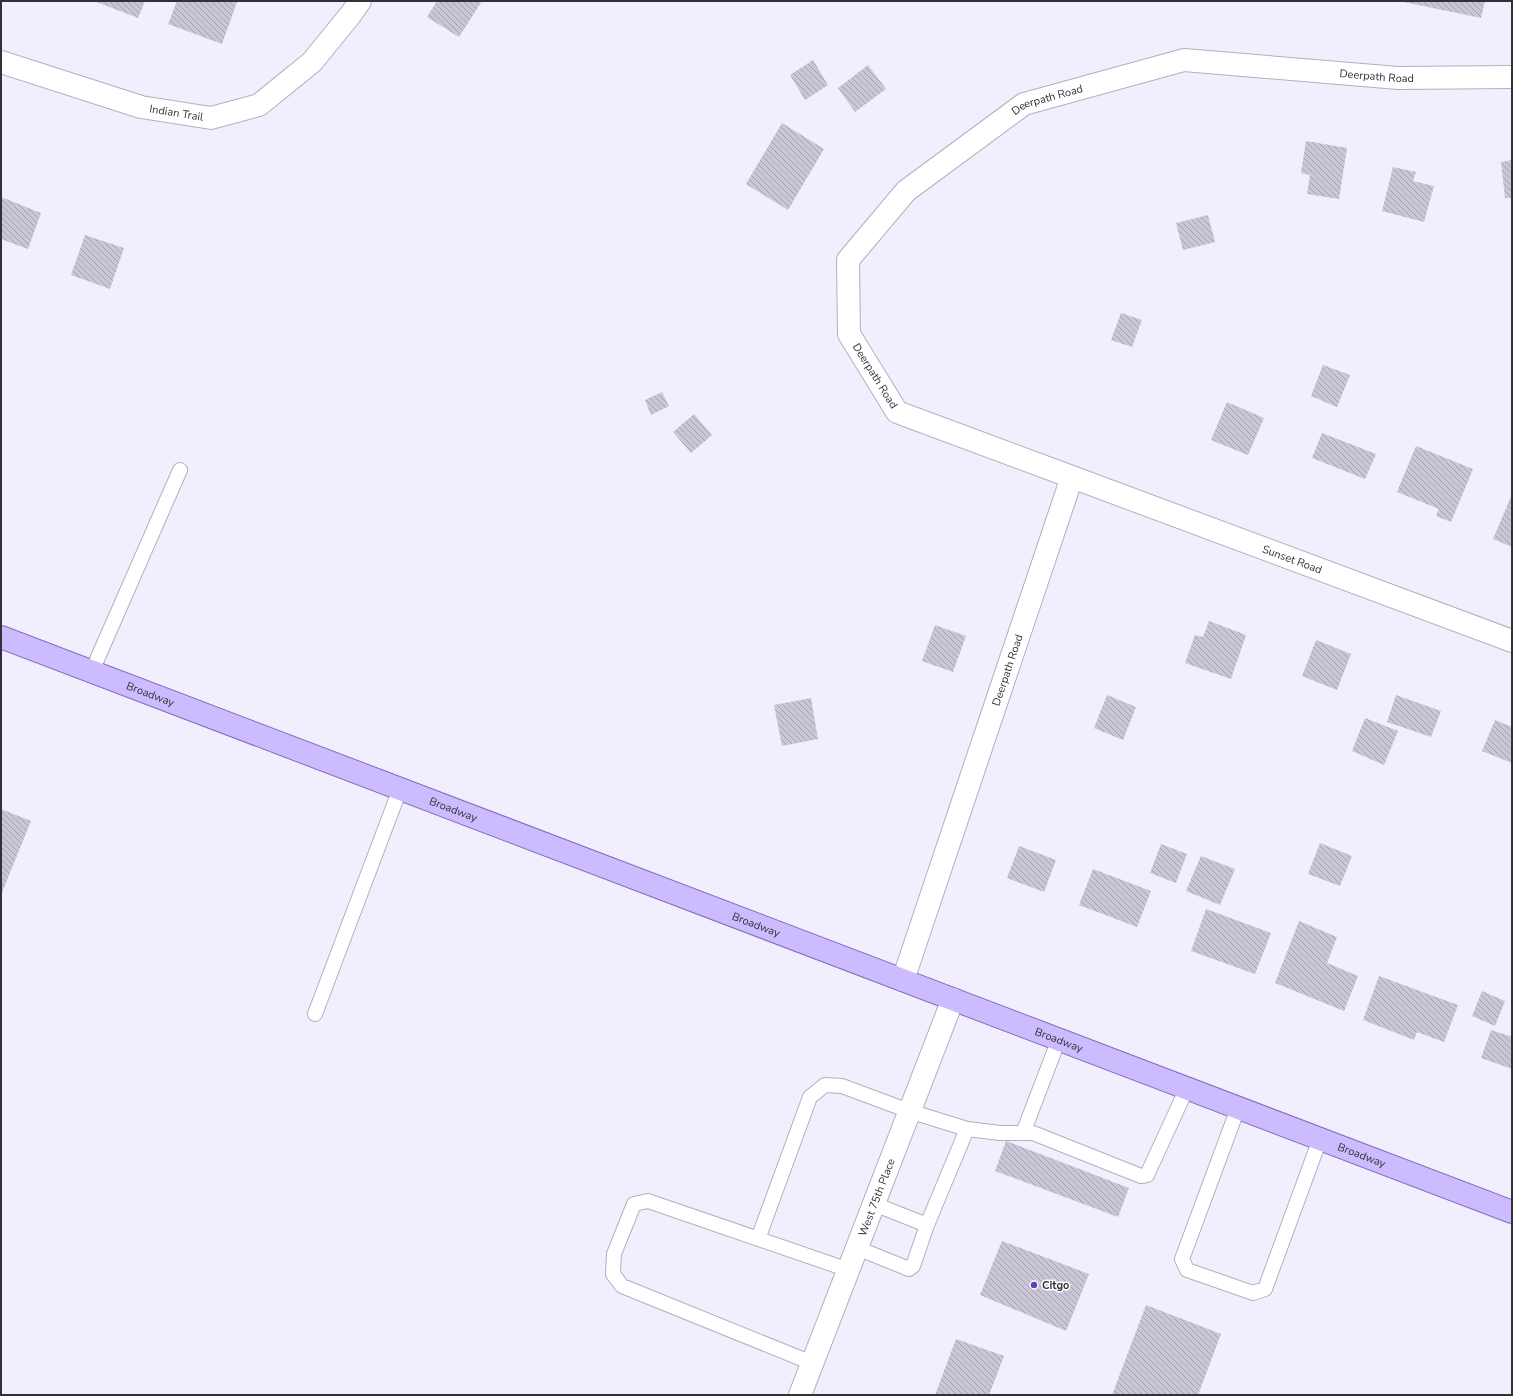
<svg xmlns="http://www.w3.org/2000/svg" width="1513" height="1396" font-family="'Nunito Sans',sans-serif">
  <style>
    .building { fill: url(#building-back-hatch) }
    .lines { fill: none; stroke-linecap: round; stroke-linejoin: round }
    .lane-casing { stroke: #b2afc0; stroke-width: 16 }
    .street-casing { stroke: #b2afc0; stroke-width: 24 }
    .primary-casing { stroke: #806db8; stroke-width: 24 }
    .lane { stroke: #fff; stroke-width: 14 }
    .street { stroke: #fff; stroke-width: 22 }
    .primary { stroke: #ccbbfe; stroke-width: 22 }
    .poi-dot { fill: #663db5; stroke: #fefefe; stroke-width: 1.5 }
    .labels { text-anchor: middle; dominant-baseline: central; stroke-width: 3; stroke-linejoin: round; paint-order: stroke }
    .street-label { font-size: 11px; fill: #323138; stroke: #fefefe }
    .poi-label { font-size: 11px; font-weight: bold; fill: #323138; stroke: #fefefe; text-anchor: start }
  </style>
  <defs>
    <pattern id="building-back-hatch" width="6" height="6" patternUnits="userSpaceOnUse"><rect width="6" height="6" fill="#c9c6d8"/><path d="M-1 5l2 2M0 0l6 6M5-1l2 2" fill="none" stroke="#a4a1b0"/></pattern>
  </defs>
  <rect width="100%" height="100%" fill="#f1effd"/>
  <!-- building -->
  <path class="building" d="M94 1H145L138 18Z
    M177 1 237 2 222 44 168 24Z
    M437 1H482L459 37 427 17Z
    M1399 1H1485L1481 18Z
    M813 60 828 85 805 100 790 75Z
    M868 65 886 89 855 112 838 88Z
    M782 123 824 149 788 210 746 184Z
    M1306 141 1347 148 1339 199 1307 194 1310 175 1301 173Z
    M1512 160V198H1505L1501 162Z
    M1393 167 1416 172 1413 181 1434 186 1424 222 1382 211Z
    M1 197 41 213 28 249 1 239Z
    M1208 215 1215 242 1183 250 1176 223Z
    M85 235 124 248 110 289 71 275Z
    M1121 313 1142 320 1132 347 1111 340Z
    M1323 365 1350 375 1337 407 1311 396Z
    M662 392 669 406 651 415 645 400Z
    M1227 402 1264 418 1248 455 1211 440Z
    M694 414 712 435 691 453 673 432Z
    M1322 433 1376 454 1365 479 1312 458Z
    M1416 446 1473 469 1451 522 1436 516 1439 509 1397 492Z
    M1512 494V547L1493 539Z
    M1209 621 1246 635 1231 679 1185 663 1195 635 1203 637Z
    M935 625 966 636 953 672 922 661Z
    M1316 640 1351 654 1337 690 1302 676Z
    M1107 695 1136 707 1123 740 1094 728Z
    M1396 695 1441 711 1431 737 1387 722Z
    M811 698 818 739 782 746 774 705Z
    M1365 718 1398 731 1384 765 1352 751Z
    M1495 720 1512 727V763L1482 751Z
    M1 809 31 821 1 895Z
    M1320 843 1352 856 1340 886 1308 874Z
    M1161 844 1187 854 1176 883 1150 873Z
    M1019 846 1056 860 1044 892 1007 878Z
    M1201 856 1235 869 1220 905 1186 891Z
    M1093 869 1151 891 1137 927 1079 905Z
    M1206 909 1271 933 1255 974 1191 951Z
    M1299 921 1337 937 1327 963 1358 976 1344 1011 1275 983Z
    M1379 976 1458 1005 1444 1042 1417 1032 1414 1040 1363 1020Z
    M1482 991 1505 1001 1495 1026 1472 1016Z
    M1491 1030 1512 1037V1069L1481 1058Z
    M1006 1141 1129 1188 1118 1217 995 1171Z
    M1002 1241 1089 1274 1066 1331 980 1295Z
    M1146 1305 1221 1334 1198 1395H1112Z
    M956 1339 1004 1356 989 1395H935Z"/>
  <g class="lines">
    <defs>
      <path id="lane" d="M92 671 180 470
        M315 1014 400 789
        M1238 1108 1182 1259 1187 1270 1253 1293 1265 1289 1320 1139
        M1023 1133 1059 1039
        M874 1204 927 1225
        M758 1239 810 1097 825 1085 842 1086 909 1111 967 1129 1000 1133H1033L1141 1176 1147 1175 1187 1088
        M857 1248 909 1269 913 1266 927 1225 967 1129
        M812 1363 622 1286 613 1274 614 1254 634 1204 648 1201 849 1270"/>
      <g id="street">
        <path id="s1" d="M1 62 141 107 211 118 259 105 312 62 351 14 360 1"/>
        <path id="s2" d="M1072 477 1512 641"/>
        <path id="s3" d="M903 980 1072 477 897 412 849 334 848 260 906 191 1024 104 1184 60 1398 78 1512 77"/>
        <path id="s4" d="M800 1395 953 999"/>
      </g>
      <g id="primary">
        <path id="s5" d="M1 637 1512 1212"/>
      </g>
    </defs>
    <!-- lane casing -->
    <use href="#lane" class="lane-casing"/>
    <!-- street casing -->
    <use href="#street" class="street-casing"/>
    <!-- primary casing -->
    <use href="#primary" class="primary-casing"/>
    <!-- lane -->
    <use href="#lane" class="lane"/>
    <!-- street -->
    <use href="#street" class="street"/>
    <!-- primary -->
    <use href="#primary" class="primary"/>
  </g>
  <!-- markers -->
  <circle class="poi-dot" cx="1034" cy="1285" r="4"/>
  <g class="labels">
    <!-- street labels -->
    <g class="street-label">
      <text stroke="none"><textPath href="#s3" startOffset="1479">Deerpath Road</textPath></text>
      <text stroke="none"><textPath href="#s3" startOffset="1143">Deerpath Road</textPath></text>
      <text stroke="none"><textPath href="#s1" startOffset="183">Indian Trail</textPath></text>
      <text transform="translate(875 376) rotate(58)">Deerpath Road</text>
      <text stroke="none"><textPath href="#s2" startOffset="235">Sunset Road</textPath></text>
      <text stroke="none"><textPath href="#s3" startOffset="327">Deerpath Road</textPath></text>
      <text stroke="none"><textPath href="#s5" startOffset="160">Broadway</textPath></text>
      <text stroke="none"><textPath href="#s5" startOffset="484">Broadway</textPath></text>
      <text stroke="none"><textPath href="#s5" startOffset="808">Broadway</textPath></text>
      <text stroke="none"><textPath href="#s5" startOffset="1132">Broadway</textPath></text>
      <text stroke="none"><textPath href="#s5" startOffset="1456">Broadway</textPath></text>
      <text stroke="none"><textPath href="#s4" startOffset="212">West 75th Place</textPath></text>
    </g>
    <!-- poi labels -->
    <g class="poi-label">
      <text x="1042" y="1285">Citgo</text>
    </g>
  </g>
  <!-- border -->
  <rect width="1513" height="1396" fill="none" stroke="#323138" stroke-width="4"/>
</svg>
